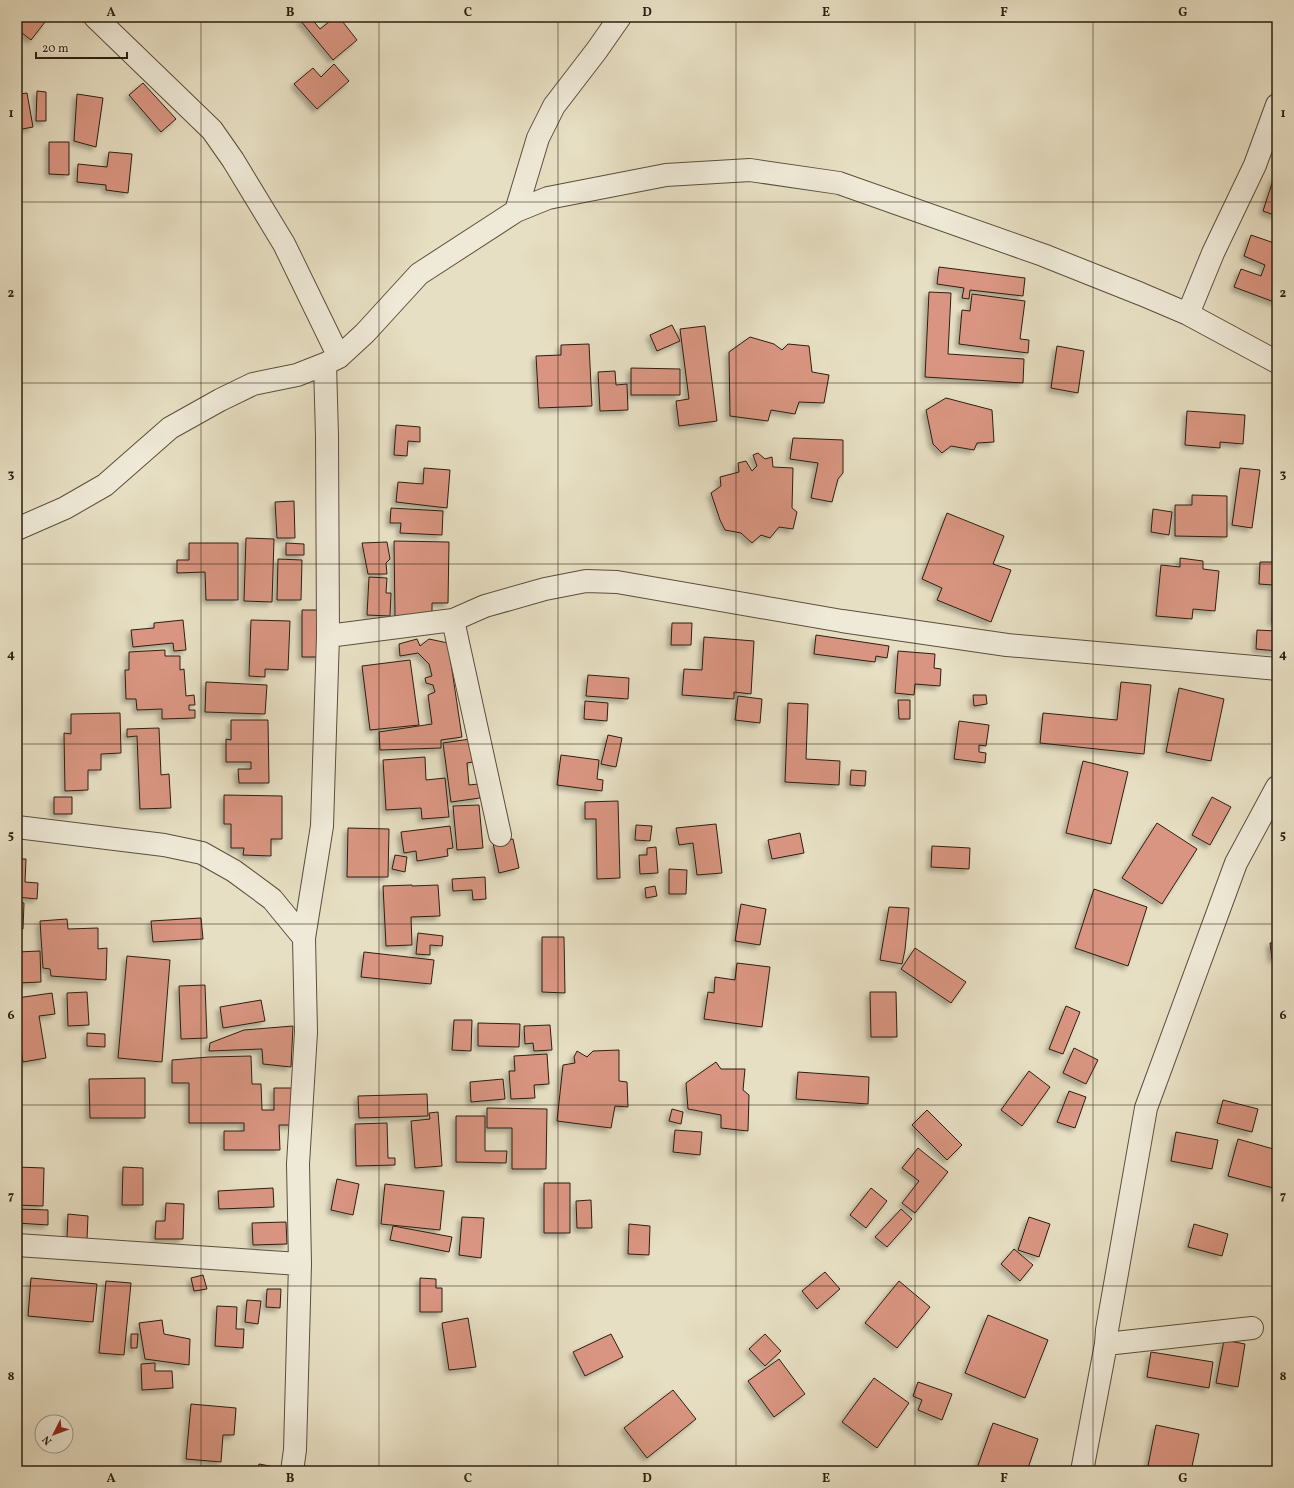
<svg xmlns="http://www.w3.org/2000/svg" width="1294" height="1488" font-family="Vollkorn,serif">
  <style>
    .building { fill: #d99581; stroke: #2c1f0f; filter: url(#shadow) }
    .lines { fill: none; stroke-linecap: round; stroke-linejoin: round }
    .street-casing { stroke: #5b4f3c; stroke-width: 24 }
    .street { stroke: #efead8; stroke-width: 22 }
    .grid { fill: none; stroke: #2c1f0f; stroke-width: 1; stroke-opacity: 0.55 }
    .neatline { fill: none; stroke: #2c1f0f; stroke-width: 1.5 }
    .grid-label { font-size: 13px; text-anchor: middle; font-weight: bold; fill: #2c1f0f }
  </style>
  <defs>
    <filter id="shadow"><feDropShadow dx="-3.5" dy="3.5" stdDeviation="2" flood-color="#0004"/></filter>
  </defs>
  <rect width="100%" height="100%" fill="#e7dfc3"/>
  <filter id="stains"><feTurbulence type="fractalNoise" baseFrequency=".005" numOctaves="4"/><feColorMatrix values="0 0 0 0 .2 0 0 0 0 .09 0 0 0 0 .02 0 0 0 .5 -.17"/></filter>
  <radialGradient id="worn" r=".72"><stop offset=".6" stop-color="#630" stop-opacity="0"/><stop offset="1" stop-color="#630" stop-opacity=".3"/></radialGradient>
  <!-- building -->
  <path class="building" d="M17 17H38L45 22 31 40 17 29Z
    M303 17H310L320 29 335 17H339L357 40 333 60 300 20Z
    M17 33 22 38 17 46Z
    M334 64 349 81 317 109 294 84 313 68 321 77Z
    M17 76 20 94 27 93 33 127 17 130Z
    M143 83 176 119 161 132 129 95Z
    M37 91 46 92V121H36Z
    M77 94 103 98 96 147 74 141Z
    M49 142H69V175L49 174Z
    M109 152 132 154 128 193 106 190V185L77 182 78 164 107 167Z
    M1274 177 1277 178V216L1263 211Z
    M1251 235 1277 244V303L1234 287 1241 269 1261 276 1265 265 1244 256Z
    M939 267 1025 278 1023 296 970 290 969 299 962 298 964 288 937 284Z
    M929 292 951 293 948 354 1024 359 1023 383 925 377Z
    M972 294 1025 301 1020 339 1029 340 1028 353 959 344 962 310 970 311Z
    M672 325 680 341 657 351 650 335Z
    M705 326 717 421 679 426 676 401 689 399 680 329Z
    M750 337 774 344 782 350 788 344 809 346 812 372 829 375 824 403 799 402 795 414 771 410 768 421 730 416 729 352Z
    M589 344 592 406 539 408 536 356 561 355V345Z
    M1057 346 1084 351 1078 393 1051 388Z
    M631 368 680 369V395H631Z
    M615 371 616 385 627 384 628 410 600 411 598 372Z
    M946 398 992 410 994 442 977 443 974 450 951 446 942 453 933 444 926 410Z
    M1187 411 1245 415 1243 444 1220 442V448L1185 445Z
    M396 425 420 427V442L408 441 407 456 394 455Z
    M793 438 843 440V473L838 479 832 502 811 498 818 463 790 459Z
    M758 453 765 459 772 457 773 467 793 468 792 508 797 512 793 529 779 527 770 538 761 535 752 543 741 533 725 530 720 520 711 493 721 486 720 477 739 472 738 463 746 461 752 471 757 466 753 455Z
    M424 468 450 470 447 508 396 502 398 482 423 484Z
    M1240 468 1260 470 1252 528 1232 525Z
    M1192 495 1227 496V537L1175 536V505H1192Z
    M294 501 295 538H277L275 502Z
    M391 508 443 511 442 535 400 533 401 523H390Z
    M1153 509 1172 512 1169 535 1151 532Z
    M947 513 1004 536 993 564 1011 570 991 622 937 600 942 588 922 579Z
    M246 538 274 539 272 602 244 601Z
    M394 541 449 542 448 603H432V616H395Z
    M387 542 390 559 386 563 387 574H368L362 543Z
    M189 543H238V600H206L205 572 177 573V560H189Z
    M286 543 304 544V555H286Z
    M1180 558 1203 561V569L1219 571 1215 611 1193 609 1192 619 1156 616 1161 565 1180 567Z
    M278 559 302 560 301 600H277Z
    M1260 562H1277V623L1272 622 1273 585 1259 584Z
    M369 577 387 578 386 593H391L390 616 367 615Z
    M302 610H321V657H302Z
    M183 620 186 650 174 651 173 643 133 647 131 630 154 628V623Z
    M251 620 290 621 288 670 265 669V677L249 676Z
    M672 623H692L691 645H671Z
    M1257 630 1277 631V651L1256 649Z
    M816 635 889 646 887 658 876 656 875 662 814 654Z
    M704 637 754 641 751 694 734 692V699L682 695 684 669 702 670Z
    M417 639 420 646 429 639 448 643 462 737 441 740V748L380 750 379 732 432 724 428 695 435 692 433 685 426 683 425 678 432 676 429 664 418 653 400 656 399 644Z
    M165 650V656H180V670L184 669 186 696 194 695 195 705H189V710H195V718L162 719V709L137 710 136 699H126L125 670H129V652Z
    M898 651 935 654 934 668 941 669 940 686 915 684 914 695 895 693Z
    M410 660 419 725 370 730 362 666Z
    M588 675 629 678 628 699 586 696Z
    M206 682 267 685 265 714 205 712Z
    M1121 682 1151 685 1144 754 1040 743 1043 713 1117 720Z
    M1179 688 1224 699 1211 761 1166 752Z
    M973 695H986L987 704 974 706Z
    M738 696 762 699 760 723 735 720Z
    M898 700H910V719H899Z
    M585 701 608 703 607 721 584 719Z
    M788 703 808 704 806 759 840 761 839 785 785 782Z
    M120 713 121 753 101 754V770H88V790L65 791 64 733 71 734V714Z
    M231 720H268L269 783H239L238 769H251V762H226V739L231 740Z
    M959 721 989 725 986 746 979 745V752L986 753 985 763 954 759Z
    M159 728 161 775 169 774 171 808 140 809 137 736 127 737V729Z
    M608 735 622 738 616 767 601 764Z
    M470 739 473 762 467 763 469 785 478 784 480 798 451 802 443 743Z
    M561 755 599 760 597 779 603 780 602 791 557 785Z
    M425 757 426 780 445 778 449 817 422 819 421 808 386 810 383 760Z
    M1083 761 1128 772 1111 844 1066 833Z
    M851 770 866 771 865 786 850 785Z
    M224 795 282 796V839H271V856L243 855 244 848H231V824H224Z
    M54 797H72V814H54Z
    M1212 797 1231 807 1210 845 1192 835Z
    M618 801 620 878 597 879 596 819H585V802Z
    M479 805 483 848 457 850 453 806Z
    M1157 823 1197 849 1162 904 1122 878Z
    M716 824 722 873 697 875 693 843 679 845 676 828Z
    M636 825 652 826 650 841 635 840Z
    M450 826 453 848 447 849 448 856 417 861 416 851 404 853 401 832Z
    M348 828 389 829 388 877H347Z
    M800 833 804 853 772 859 768 840Z
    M513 839 519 868 499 873 493 843Z
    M932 846 970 848 969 869 931 867Z
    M656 847 658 873 640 874 639 855H647V848Z
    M395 855 407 857 405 872 392 869Z
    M17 859H26L25 882 38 883 37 899 17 897Z
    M669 869 687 870 686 894H669Z
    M485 877 486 899 473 900 472 890 453 891 452 879Z
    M412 885V886L438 885 440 916 411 917 412 945 386 946 383 886Z
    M655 886 657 896 646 898 645 888Z
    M1094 889 1147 907 1128 966 1075 948Z
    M17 902 24 903 23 929 17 928Z
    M741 904 766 909 760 945 735 941Z
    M889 907 909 908 905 950 902 964 880 960Z
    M201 918 203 939 153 942 151 921Z
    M67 919 68 929 98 928V949L107 948 106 980 51 976 50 969 43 968 40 921Z
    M418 933 443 936 442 946 430 945V955L416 954Z
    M542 937H564L565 993 542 992Z
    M1277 942V958L1272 959 1270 943Z
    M915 948 966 982 951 1003 901 969Z
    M40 951 41 982 17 983V952Z
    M364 952 434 960 431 984 361 977Z
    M127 956 170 960 162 1062 118 1058Z
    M737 963 770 967 762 1027 704 1019 708 992 714 993 715 977 735 980Z
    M205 985 207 1038 181 1039 179 986Z
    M87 992 89 1025 68 1026 67 993Z
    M870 992H896L897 1037H871Z
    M52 993 55 1014 39 1016 46 1058 23 1062 17 1023V998Z
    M261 1000 265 1021 223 1028 220 1007Z
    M1066 1006 1080 1012 1063 1054 1049 1049Z
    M454 1020H472L471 1051 452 1050Z
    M478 1023 520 1024 519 1047 478 1046Z
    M550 1025 552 1050 534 1051 533 1043 525 1044 524 1026Z
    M293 1026 291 1067 263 1064 262 1049 209 1051 210 1043 244 1030Z
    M87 1033 105 1034V1047L87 1046Z
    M1074 1048 1098 1060 1086 1084 1063 1073Z
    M619 1050V1081L627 1082 628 1107 615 1106 611 1128 557 1121 563 1065 575 1063 574 1057 577 1051 587 1057 593 1051Z
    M547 1054 549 1084 534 1085 535 1098 511 1099 509 1071H515L514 1056Z
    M251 1056 252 1084H261L262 1110H274V1088H294V1125H279L280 1150H224V1131H244V1123H189V1083H172V1060L209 1057Z
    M716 1062 721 1069H745L743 1090 749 1095 748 1131 721 1128V1115L688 1109 686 1083Z
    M1029 1071 1050 1087 1022 1126 1001 1110Z
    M798 1072 869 1077 868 1104 796 1099Z
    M145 1078V1118H90L89 1079Z
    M503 1079 505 1099 471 1102 470 1082Z
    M1069 1091 1086 1097 1075 1128 1057 1122Z
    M427 1094 428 1116 359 1118 358 1096Z
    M1223 1100 1258 1109 1252 1132 1217 1123Z
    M487 1108 547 1109 546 1169H512V1128H487Z
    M672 1109 683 1112 681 1124 669 1121Z
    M927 1110 962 1145 947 1160 912 1125Z
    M438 1112 442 1166 415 1168 411 1121 430 1119 429 1113Z
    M456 1116H485V1151H507L506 1163 456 1162Z
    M387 1123 388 1158H395V1165L356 1166 355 1124Z
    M675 1130 702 1132 700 1155 673 1152Z
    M1176 1132 1218 1140 1212 1169 1171 1161Z
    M1238 1139 1277 1150V1189L1228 1176Z
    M918 1148 948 1172 915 1213 902 1203 919 1181 902 1168Z
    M17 1167 44 1168 43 1206 17 1205Z
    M123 1167 143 1168V1205H122Z
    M337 1179 359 1184 353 1215 331 1210Z
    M544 1183H570V1233H544Z
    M385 1184 444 1191 440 1230 381 1224Z
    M273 1188 274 1207 219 1209 218 1191Z
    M871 1188 887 1201 866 1228 850 1215Z
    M591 1200 592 1228H577L576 1201Z
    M166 1203 184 1204 183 1239H155L156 1221H165Z
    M17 1209 48 1210V1225L17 1223Z
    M901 1209 912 1219 887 1247 875 1237Z
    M68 1214 88 1216 87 1239 67 1238Z
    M462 1217 484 1218 481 1258 459 1255Z
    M1029 1217 1050 1224 1039 1257 1018 1250Z
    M286 1222 287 1244 253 1245 252 1223Z
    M629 1224 650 1226 649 1255 628 1254Z
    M1194 1224 1228 1234 1222 1256 1188 1247Z
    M393 1226 452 1237 449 1252 390 1240Z
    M1014 1249 1033 1265 1020 1281 1001 1264Z
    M825 1272 840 1289 817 1309 802 1291Z
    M203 1275 207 1289 194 1291 191 1278Z
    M31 1278 97 1284 93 1322 28 1316Z
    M420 1278 436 1279V1288H442V1312H420Z
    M106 1281 131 1283 124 1355 99 1353Z
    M899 1281 930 1307 897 1348 865 1323Z
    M267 1289H281L280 1308 266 1307Z
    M247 1300 261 1301 258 1324 245 1322Z
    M217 1306 237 1307 236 1329H244L243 1348 215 1346Z
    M988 1315 1048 1340 1025 1398 965 1373Z
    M468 1318 476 1367 449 1370 442 1323Z
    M162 1320 164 1334 190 1339 189 1365 145 1359 139 1323Z
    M131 1334H138L137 1348H131Z
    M611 1334 623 1357 585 1376 573 1352Z
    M765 1334 781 1351 765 1366 749 1349Z
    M1224 1340 1245 1344 1238 1387 1216 1383Z
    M1151 1352 1213 1362 1209 1388 1147 1377Z
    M779 1359 805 1394 774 1417 748 1381Z
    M155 1363V1371H172L173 1388 142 1390 141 1364Z
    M874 1378 909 1403 877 1448 842 1422Z
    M918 1382 952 1394 942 1420 918 1410 922 1400 913 1396Z
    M673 1390 696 1419 647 1458 624 1428Z
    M191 1404 236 1408 234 1435H223L221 1462 186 1459Z
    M993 1423 1038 1439 1027 1471H976Z
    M1156 1425 1199 1434 1191 1471H1147Z
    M259 1464 286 1469 285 1471H257Z"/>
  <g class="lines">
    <defs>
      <path id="street" d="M95 17 212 130 233 160 284 244 339 357
        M516 211 538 138 554 106 597 50 620 17
        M1188 314 1213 253 1255 165 1277 105
        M17 529 65 508 105 485 170 428 220 400 253 384 297 375 325 364 339 357 365 333 419 274 516 211 548 198 666 175 750 170 839 183 1043 255 1141 294 1188 314 1277 362
        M453 620 500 835
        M328 636 453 620 485 606 545 589 586 581 617 582 842 621 1007 645 1277 669
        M17 827 164 845 202 853 234 871 272 899 304 938
        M17 1245 300 1264
        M1106 1344 1252 1328
        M292 1471 295 1450 300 1264 298 1164 306 1032 304 938 322 826 328 636 327 436 325 364
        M1082 1471 1106 1344 1107 1330 1146 1108 1236 863 1277 787"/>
    </defs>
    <!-- street casing -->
    <use href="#street" class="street-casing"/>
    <!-- street -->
    <use href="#street" class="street"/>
  </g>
  <!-- grid -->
  <path class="grid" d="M201 17V1471M379 17V1471M558 17V1471M736 17V1471M915 17V1471M1093 17V1471M17 202H1277M17 383H1277M17 564H1277M17 744H1277M17 924H1277M17 1105H1277M17 1286H1277"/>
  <!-- margin -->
  <rect width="1294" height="1488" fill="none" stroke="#e7dfc3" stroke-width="44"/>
  <!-- north arrow -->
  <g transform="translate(54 1434) rotate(228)"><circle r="19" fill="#efead8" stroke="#a19988"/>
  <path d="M0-3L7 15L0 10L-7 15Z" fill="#8f2418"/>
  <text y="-6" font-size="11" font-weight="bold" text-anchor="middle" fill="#2c1f0f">N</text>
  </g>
  <!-- scale -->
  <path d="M36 52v6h91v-6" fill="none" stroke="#2c1f0f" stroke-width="2"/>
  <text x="42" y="52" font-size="12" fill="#2c1f0f" stroke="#efead8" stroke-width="3" paint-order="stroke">20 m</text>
  <rect x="22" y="22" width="1250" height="1444" class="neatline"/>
  <g class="grid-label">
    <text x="111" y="16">A</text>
    <text x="290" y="16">B</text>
    <text x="468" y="16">C</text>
    <text x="647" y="16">D</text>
    <text x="826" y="16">E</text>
    <text x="1004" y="16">F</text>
    <text x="1183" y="16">G</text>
    <text x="11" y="117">1</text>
    <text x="1283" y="117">1</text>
    <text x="11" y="297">2</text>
    <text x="1283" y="297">2</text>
    <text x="11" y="478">3</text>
    <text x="1283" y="478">3</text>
    <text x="11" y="658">4</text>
    <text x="1283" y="658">4</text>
    <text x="11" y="839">5</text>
    <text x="1283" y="839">5</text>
    <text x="11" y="1019">6</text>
    <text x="1283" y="1019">6</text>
    <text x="11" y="1200">7</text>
    <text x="1283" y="1200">7</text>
    <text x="11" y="1380">8</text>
    <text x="1283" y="1380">8</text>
    <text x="111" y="1482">A</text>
    <text x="290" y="1482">B</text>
    <text x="468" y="1482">C</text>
    <text x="647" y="1482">D</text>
    <text x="826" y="1482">E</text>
    <text x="1004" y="1482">F</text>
    <text x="1183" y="1482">G</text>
  </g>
  <rect width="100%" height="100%" filter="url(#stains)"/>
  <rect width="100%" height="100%" fill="url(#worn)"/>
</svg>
